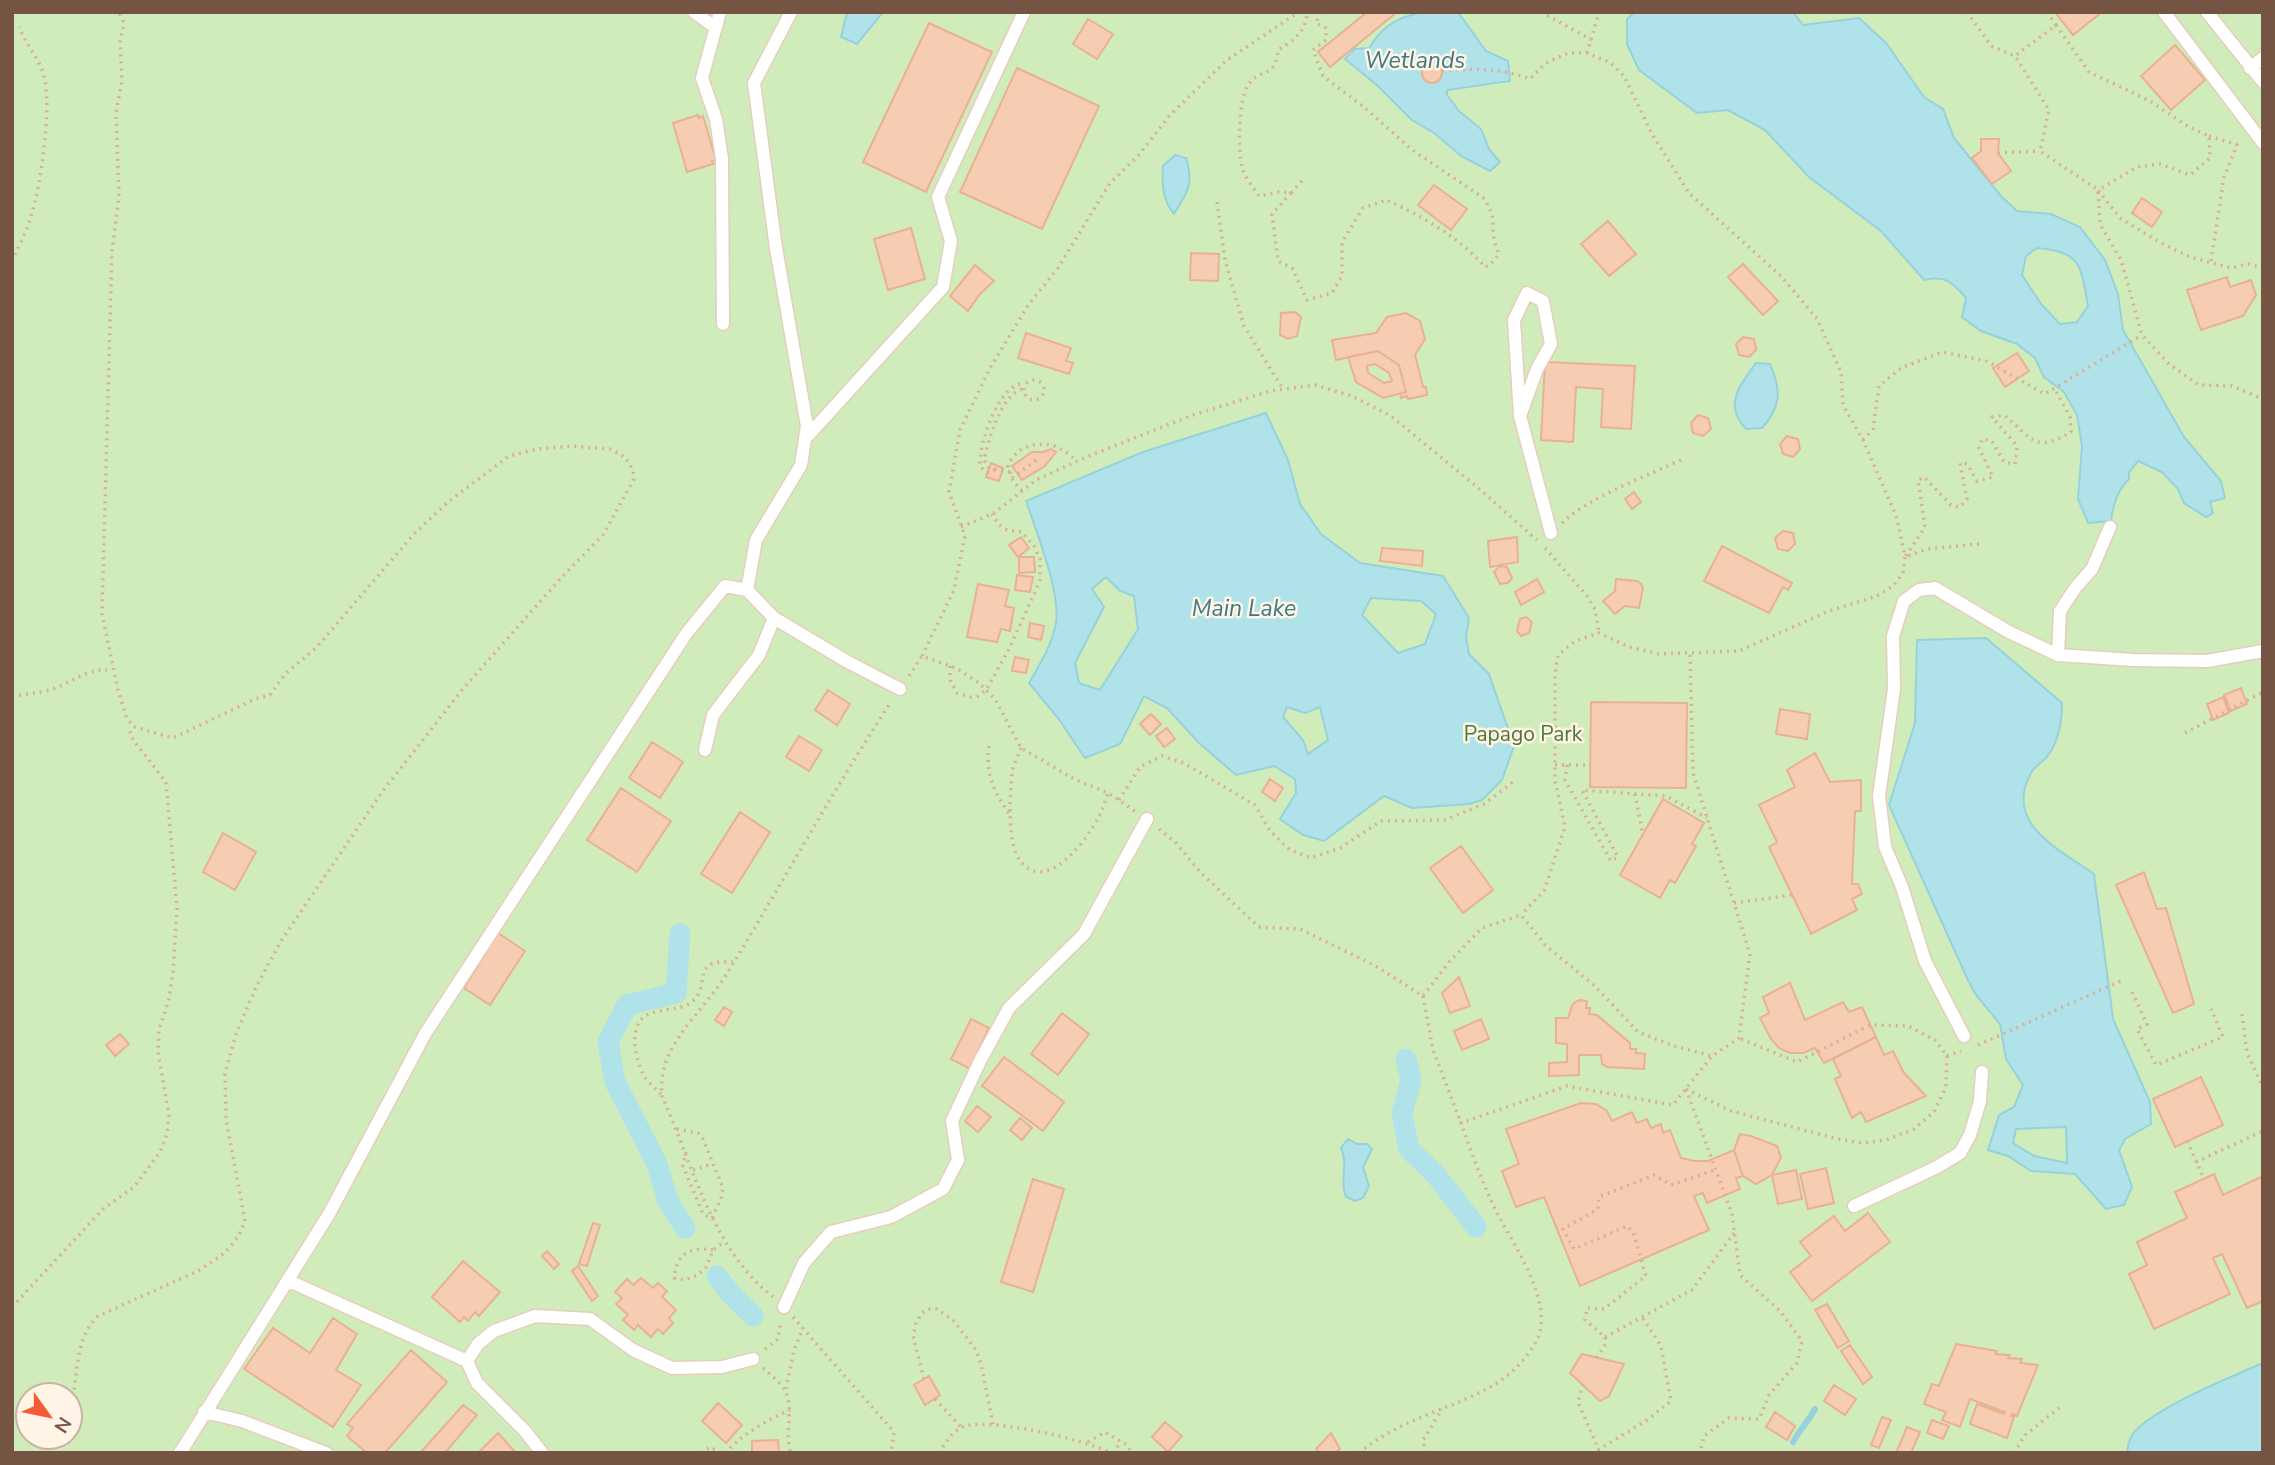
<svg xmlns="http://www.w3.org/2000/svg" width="2275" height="1465" font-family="'Nunito Sans',sans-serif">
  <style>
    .green { fill: #d0ecbb; fill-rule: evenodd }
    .water { fill: #b0e2e9; stroke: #96d2dc; stroke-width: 2; fill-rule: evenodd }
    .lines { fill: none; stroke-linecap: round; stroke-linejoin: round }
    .stream { stroke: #96d2dc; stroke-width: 6 }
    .canal { stroke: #b0e2e9; stroke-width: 21 }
    .building { fill: #f6ccb2; stroke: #eab191; stroke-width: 2; fill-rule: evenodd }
    .lane-casing { stroke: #e5cebc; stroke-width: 15 }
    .path { stroke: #dbaf96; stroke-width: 3.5; stroke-dasharray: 2 5; stroke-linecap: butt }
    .lane { stroke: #fff; stroke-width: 12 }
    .labels { text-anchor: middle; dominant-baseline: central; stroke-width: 5; stroke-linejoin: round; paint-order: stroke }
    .park-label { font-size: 21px; fill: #4c7738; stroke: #fff4e5 }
    .water-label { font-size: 23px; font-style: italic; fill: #397a84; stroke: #fff4e5 }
  </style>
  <rect width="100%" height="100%" fill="#fef1dd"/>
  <!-- green -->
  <path class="green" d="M12 12H2263V1453H12ZM28 1395H70V1437H28Z"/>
  <!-- water -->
  <path class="water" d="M847 12H883L857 44 841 37Z
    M1426 12H1458L1486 51 1508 61 1510 81 1447 90V95L1459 111 1481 129 1489 149 1500 162 1490 171 1461 156 1434 133 1412 120 1378 86 1345 59 1355 49 1369 48C1383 25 1399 16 1426 12Z
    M1635 12H1793L1803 25 1859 18 1886 43 1924 97 1943 109 1954 138 2001 196 2017 211 2051 214 2080 227 2105 260 2118 294 2123 330 2184 437 2221 481 2225 498 2210 502 2213 513 2206 517 2184 503 2178 489 2162 472 2138 461 2129 472V479C2117 491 2113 505 2111 521L2088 523 2078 499 2082 446 2077 415 2064 392 2044 377 2035 358 2017 344 1981 331 1962 317 1966 298C1952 282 1946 275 1924 280L1881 231 1809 177 1765 130 1728 110 1697 113 1639 70 1627 44V19ZM2037 248C2082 251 2081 267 2088 306L2077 322 2060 324 2041 304 2022 275 2026 256Z
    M1175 155 1186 158C1194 183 1188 192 1174 214 1162 199 1162 185 1163 166Z
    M1756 363 1770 364C1781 389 1782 406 1762 428L1746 429C1723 405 1740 385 1756 363Z
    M1266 413 1288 460 1300 504 1321 534 1360 563 1443 576 1469 618 1466 637 1469 654 1489 674 1514 746 1502 780 1482 800 1469 804 1412 808 1384 796 1324 841 1303 835 1280 819 1296 793 1295 779 1274 766 1236 775 1198 742 1167 708 1144 696 1120 744 1085 758 1058 718 1029 683C1040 664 1052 645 1056 623 1061 594 1036 530 1026 501L1143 452ZM1106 577 1120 591 1134 596 1138 629 1100 690 1079 683 1075 663 1104 607 1092 589ZM1371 598 1421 601 1436 614 1425 644 1398 653 1362 615ZM1287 707 1305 713 1320 707 1328 740 1308 754 1303 740 1283 717Z
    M1986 638 2062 703C2062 723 2059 742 2046 758 2041 763 2034 767 2031 773 2003 824 2059 849 2094 874L2113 1019 2150 1102 2151 1124 2125 1139 2119 1150 2132 1187 2124 1205 2106 1209 2075 1174 2031 1171 2008 1156 1988 1150 1999 1115 2014 1107 2023 1085 2006 1059 2000 1024 1976 995 1967 978 1889 805 1915 723 1917 640ZM2066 1127 2067 1163 2034 1156 2013 1143 2016 1129Z
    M1348 1139 1357 1144H1367L1372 1149 1363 1167 1369 1186 1363 1198 1355 1201 1346 1197C1339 1181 1349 1165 1341 1148Z
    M2263 1363V1453H2127C2128 1443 2130 1435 2137 1429 2164 1404 2228 1378 2263 1363Z"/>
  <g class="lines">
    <!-- stream -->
    <path class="stream" d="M1793 1442C1800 1429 1808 1422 1815 1409"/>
    <!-- canal -->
    <path class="canal" d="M680 934 676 993 627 1005 608 1042 615 1082 657 1164 668 1201 685 1228
      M1406 1059 1411 1079 1402 1114 1409 1149 1436 1175 1476 1227
      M717 1276 730 1293 753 1316"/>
  </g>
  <!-- building -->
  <path class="building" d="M1367 12H1397L1330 67 1318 52Z
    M2055 12H2102L2073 35Z
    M1088 19 1113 34 1097 59 1073 44Z
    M929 23 992 52 926 192 863 162Z
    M2175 45 2205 80 2171 110 2141 76Z
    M1422 73a10 10 0 1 1 20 0a10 10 0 1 1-20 0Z
    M1017 68 1099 106 1042 229 960 192Z
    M698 115 699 118 703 116 716 160 712 161 713 164 687 172 673 123Z
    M1981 139H1999L1998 153 2011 171 1992 184 1972 158 1981 151Z
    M1434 185 1467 209 1451 230 1418 205Z
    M2142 198 2162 212 2152 227 2132 213Z
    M1608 221 1636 254 1609 276 1581 244Z
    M911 228 925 279 888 290 874 239Z
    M1191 253 1219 254 1218 281 1190 280Z
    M1743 264 1778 301 1763 315 1728 277Z
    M975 265 994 281 980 294 968 311 950 296Z
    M2227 277 2230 287 2251 280 2256 295 2243 316 2201 330 2187 290Z
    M1295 312 1301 317 1297 336 1288 339 1280 335 1281 313Z
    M1406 313 1420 321 1425 339 1415 355 1423 387H1426L1427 395 1408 399 1407 396 1401 398 1400 393 1406 392 1399 365 1378 351 1336 360 1332 340 1376 333 1387 317Z
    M1026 333 1071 348 1066 361 1073 363 1069 374 1018 358Z
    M1743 337 1754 339 1756 350 1749 357 1739 355 1736 344Z
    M1378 351 1399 365 1406 392 1383 398 1356 382 1348 357ZM1375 364 1389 373 1392 381 1384 383 1368 373 1367 366Z
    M2017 353 2029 371 2005 387 1993 368Z
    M1545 362 1635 366 1631 429 1601 427 1603 389 1576 387 1573 442 1541 440Z
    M1698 415 1708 418 1711 429 1703 436 1693 433 1691 423Z
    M1787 436 1798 439 1800 449 1793 457 1783 454 1780 444Z
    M1051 449 1056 452 1045 466 1022 480 1012 466 1032 452H1043Z
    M991 463 1003 468 999 481 986 477Z
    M1634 492 1641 502 1632 509 1625 499Z
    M1783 531 1793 533 1795 544 1788 551 1778 549 1775 538Z
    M1021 537 1029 548 1018 557 1009 545Z
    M1517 537 1518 562 1490 567 1488 541Z
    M1722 546 1792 583 1788 590 1783 587 1769 613 1704 581Z
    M1382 548 1423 551 1422 566 1380 561Z
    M1019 557H1034L1035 572 1019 573Z
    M1500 566 1507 567 1512 578 1508 583 1500 584 1494 572Z
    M1017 575 1033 577 1030 592 1015 590Z
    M1537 579 1544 592 1521 605 1515 592Z
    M1616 579 1637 581 1641 584 1643 588 1639 608 1625 606 1615 614 1603 601 1615 591Z
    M978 584 1009 590 1005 606 1014 608 1010 631 1001 629 997 642 967 637Z
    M1526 617 1532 622 1529 633 1521 636 1517 631 1520 619Z
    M1030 623 1044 626 1041 640 1028 637Z
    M1015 657 1029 660 1026 673 1012 671Z
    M2241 688 2247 704 2231 711 2224 695Z
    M828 690 850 704 837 725 815 710Z
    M2223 697 2229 713 2213 720 2207 704Z
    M1591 702 1687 703 1686 788 1590 787Z
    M1780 709 1810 714 1807 739 1776 734Z
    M1151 714 1161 724 1150 735 1140 724Z
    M1167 728 1175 739 1164 747 1156 736Z
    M799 736 822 750 809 771 786 757Z
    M652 742 683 762 660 798 629 778Z
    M1815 753 1830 782 1861 780V811H1855L1852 884H1858L1862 894 1852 899 1857 910 1811 934 1769 847 1777 842 1759 805 1795 787 1787 770Z
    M1270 779 1283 788 1275 801 1262 792Z
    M621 788 671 821 637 872 587 840Z
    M1663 799 1704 823 1692 844 1696 846 1675 883 1670 880 1660 898 1620 875Z
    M740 812 770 832 732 893 701 874Z
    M223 833 256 852 235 890 203 872Z
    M1461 846 1493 890 1463 913 1430 868Z
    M2144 872 2157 909 2166 908 2194 1004 2173 1013 2116 885Z
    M498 933 525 951 490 1005 464 988Z
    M1459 977 1470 1006 1450 1013 1442 993Z
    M1790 983 1805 1020 1843 1002 1849 1012 1862 1007 1876 1037 1824 1063 1815 1048 1803 1053H1790L1779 1048 1771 1039 1760 1018 1769 1013 1763 997Z
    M1580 1000 1587 1001 1586 1008H1590L1589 1014 1597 1015 1630 1043V1049H1636V1053L1645 1054 1644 1069 1607 1067 1602 1064 1601 1055H1579V1075L1549 1076V1063L1567 1062V1044L1556 1043V1018H1568L1572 1006 1575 1002Z
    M724 1007 732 1012 724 1026 715 1020Z
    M1062 1013 1089 1034 1058 1075 1031 1054Z
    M971 1019 989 1028 970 1069 951 1059Z
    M1481 1019 1489 1039 1462 1050 1454 1031Z
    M120 1034 129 1044 115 1056 106 1045Z
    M1876 1037 1884 1055 1893 1051 1904 1073 1926 1096 1866 1122 1861 1112 1852 1118 1835 1079 1841 1076 1833 1059Z
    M1004 1057 1064 1102 1043 1131 982 1086Z
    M2201 1077 2223 1125 2175 1147 2153 1099Z
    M1581 1103 1596 1104 1607 1111 1612 1121 1632 1112 1637 1123 1647 1119 1651 1128 1661 1124 1663 1133 1670 1130 1681 1158 1694 1161H1708L1734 1150 1743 1176 1736 1178 1740 1189 1707 1203 1703 1193 1694 1196 1709 1230 1580 1286 1544 1197 1516 1207 1502 1171 1519 1164 1506 1129Z
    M977 1106 991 1117 978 1132 965 1121Z
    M1020 1118 1032 1128 1022 1140 1010 1130Z
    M1740 1134 1751 1136 1777 1146 1781 1158 1772 1175 1756 1184 1743 1176 1734 1150Z
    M1826 1168 1834 1203 1808 1209 1800 1174Z
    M1796 1170 1802 1199 1778 1204 1772 1175Z
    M2214 1174 2223 1195 2263 1176V1301L2247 1308 2222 1254 2213 1258 2230 1294 2154 1329 2129 1274 2147 1265 2137 1242 2187 1218 2175 1192Z
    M1033 1179 1064 1189 1033 1292 1001 1282Z
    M1868 1213 1890 1242 1812 1301 1790 1272 1811 1256 1800 1242 1834 1216 1845 1231Z
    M593 1223 600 1225 587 1266 579 1264Z
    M547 1251 559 1264 554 1269 542 1256Z
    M463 1261 500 1292 479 1316 475 1312 468 1321 464 1317 460 1322 432 1297Z
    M578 1266 598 1296 592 1301 572 1271Z
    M641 1278 653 1288 658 1283 667 1291 662 1297 676 1310 669 1318 673 1323 663 1334 658 1329 651 1337 638 1325 634 1330 623 1320 628 1315 616 1304 622 1298 615 1292 627 1279 633 1285Z
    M1827 1304 1849 1341 1838 1348 1815 1310Z
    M333 1318 357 1334 336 1370 361 1385 333 1427 244 1369 273 1328 310 1353Z
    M1956 1344 1997 1351 1996 1354 2010 1355 2008 1358 2022 1359 2020 1363 2038 1365 2017 1416 2012 1414 2011 1416 2014 1417 2007 1438 1970 1424 1977 1404 2004 1414 2005 1412 1970 1399 1960 1427 1942 1420 1946 1412 1924 1404 1932 1384 1939 1386Z
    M1850 1345 1872 1377 1863 1384 1841 1351Z
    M411 1350 447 1382 385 1453H367L347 1436 353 1428 347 1424Z
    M1582 1354 1624 1364 1609 1396 1600 1401 1570 1373Z
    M929 1376 940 1395 925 1405 914 1385Z
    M1834 1385 1856 1399 1845 1415 1824 1401Z
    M718 1403 742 1425 726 1443 702 1421Z
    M463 1405 477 1415 445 1453H420Z
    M1775 1412 1795 1426 1787 1440 1766 1427Z
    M1882 1417 1891 1420 1879 1448 1871 1445Z
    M1932 1420 1949 1426 1943 1439 1927 1433Z
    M1165 1422 1182 1436 1168 1452 1152 1437Z
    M1907 1427 1920 1432 1911 1453H1896Z
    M498 1433 516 1453H478Z
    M1331 1433 1340 1449 1334 1453H1319L1316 1449Z
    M778 1440 779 1453H752V1441Z"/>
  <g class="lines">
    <defs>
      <path id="lane" d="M694 12 716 28
        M720 12 702 78 716 119 722 159 723 324
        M791 12 754 83 776 248 807 426 801 465 756 540 747 590 774 618 848 662 900 689
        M2164 12 2263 143
        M2207 12 2263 82
        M2250 68 2263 58
        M1520 416 1514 320 1527 293 1543 301 1551 344 1537 369 1520 416 1551 533
        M805 439 943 287 951 241 938 197 1024 12
        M2058 655 2060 611 2076 587 2092 569 2110 527
        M705 750 713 715 759 655 774 618
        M1964 1036 1925 961 1902 887 1885 847 1879 796 1894 689 1893 636 1904 601 1919 590 1935 588 2009 632 2058 655 2133 660 2207 661 2263 651
        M1854 1206 1937 1167 1960 1153 1970 1135 1980 1101 1982 1072
        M289 1281 467 1361 478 1344 494 1331 535 1316 590 1319 633 1350 672 1368 722 1367 753 1359
        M784 1307 804 1263 831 1232 891 1217 943 1189 958 1160 952 1121 980 1061 1009 1008 1084 934 1147 819
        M467 1361 477 1383 525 1431 542 1453
        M204 1412 242 1421 326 1453
        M180 1453 329 1214 425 1034 686 634 725 586 747 590"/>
    </defs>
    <!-- lane casing -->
    <use href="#lane" class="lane-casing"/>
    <!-- path -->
    <path class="path" d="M1541 12 1592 40
      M1967 12 1991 46 2015 56
      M2047 12 2056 25 2015 56 2049 110 2040 151 2098 190 2100 224 2121 260 2142 335 2169 364 2199 385 2232 386 2263 399
      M12 18 15 21
      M2056 25 2089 72 2150 101 2189 127 2209 136 2210 158 2190 175 2160 164 2137 167 2098 190 2120 218 2159 242 2190 257 2231 268 2248 264 2263 268
      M1587 53 1599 12
      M1442 71C1472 68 1501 68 1530 79L1546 63 1568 53H1587L1611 63 1624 76 1652 134 1689 193 1782 277 1817 319 1841 372 1843 405 1863 440 1897 518 1905 557 1903 573 1893 586 1877 596 1829 611 1739 651 1659 654 1629 647 1599 633 1575 641 1558 655 1555 674V781L1565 827 1544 891 1521 915
      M2209 136 2237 145 2224 177 2211 261
      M1998 153 2040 151
      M1302 181 1291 193 1279 192 1259 196C1253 187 1244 177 1242 167 1238 149 1238 101 1248 85 1259 68 1276 79 1278 50 1293 41 1307 31 1307 12
      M1291 193 1272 214 1278 261 1292 268 1307 300 1332 293 1342 276V242L1363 208 1386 200C1421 215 1460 238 1485 267L1490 265 1499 254 1494 241 1492 214 1485 199 1411 149 1365 108 1323 76 1313 50 1326 40V28L1316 23 1320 13 1318 12
      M1217 202 1225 260 1244 326 1283 389
      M12 261C18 247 27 232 31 216 41 185 51 113 45 81 42 62 27 46 19 27
      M1024 390a10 10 0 1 1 20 0a10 10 0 1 1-20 0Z
      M1863 440 1873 429 1879 386 1901 368 1942 352 1986 361 2045 394 2142 335
      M995 470 987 473 980 466C978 445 1000 380 1025 384
      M1010 472 989 468 984 460C988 441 1002 391 1024 389
      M1012 478 1039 458
      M1022 491 1013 481 1008 467C1014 446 1041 439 1059 448 1066 451 1072 457 1077 461
      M1562 523C1590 496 1648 476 1683 459
      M961 527 994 513 1036 480 1084 458 1190 416 1270 391 1315 385 1352 396 1391 416 1477 487 1537 540
      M1979 544 1927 549 1905 557 1925 527 1918 480 1924 477 1951 505 1960 507 1967 499 1960 463 1967 464 1977 481 1993 477 1979 448 1982 439 1992 441 2004 462 2015 464 2017 446 1992 417 2004 415C2031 436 2033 455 2071 432L2070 417 2055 389
      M1545 548 1587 596 1595 609 1599 633
      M922 656 954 590 965 536 949 492 960 430 990 368 1029 304 1058 268 1110 183 1138 156 1170 115 1227 60 1299 12
      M950 666V680L957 693 971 697 978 696 986 690 1008 651 1040 581V559L1034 546 1022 532 1007 530 999 525 992 514
      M909 676 922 656 956 668 979 683 995 699 1021 748 1076 780 1108 793 1136 812
      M12 696C28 694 43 693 58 687 75 680 88 669 107 670
      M2185 733 2263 692
      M989 746C985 774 994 792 1010 815
      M1021 748C1018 756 1013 765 1012 773 1010 796 1006 846 1022 863 1048 893 1088 838 1098 818 1103 810 1105 801 1108 793
      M1555 765H1590
      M1567 765 1565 780 1611 861 1618 857 1582 790 1666 796 1707 818
      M1635 794 1643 835
      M1119 800 1140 767 1162 756 1184 763 1255 805 1270 831 1290 850 1311 858 1340 848 1381 821 1445 820 1484 804 1513 782
      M1159 829 1176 843 1201 873 1259 927 1300 929 1374 965 1423 996 1450 961 1482 928 1521 915 1546 946 1595 986 1638 1032 1674 1046 1712 1056 1739 1038 1750 954 1693 773 1690 653
      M1734 903 1792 895
      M2132 992 2147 1024 2137 1029 2156 1065 2223 1037 2211 1009
      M1423 996 1433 1050 1461 1123
      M2242 1014 2247 1053 2263 1088
      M1978 1045 2123 980
      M1947 1056 1961 1051
      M1686 1089 1731 1111 1838 1139 1862 1143 1886 1140 1914 1129 1934 1112 1946 1087 1947 1056 1935 1040 1908 1026 1870 1025 1797 1062 1739 1038
      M1686 1089 1732 1214 1740 1275 1780 1311 1802 1341 1797 1363 1769 1395 1759 1419 1729 1418 1704 1436 1700 1453
      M661 1094C655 1088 647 1082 643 1074 635 1058 628 1025 647 1015 661 1007 681 1012 693 1001 712 983 689 959 733 962
      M677 1129 698 1133 703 1139 723 1188 721 1199 712 1218 703 1214 683 1166 686 1152
      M2187 1141 2204 1179
      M2196 1162 2263 1131
      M693 1170 712 1164
      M713 1250C689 1247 677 1253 674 1278L684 1280 698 1275 706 1267 713 1250 725 1241
      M773 1297C711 1248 693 1165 662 1096 661 1083 662 1071 667 1059 680 1027 710 1002 728 972 783 882 833 790 891 702
      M12 1307 104 1208 134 1187 160 1152 167 1134 169 1116 158 1052 159 1029 169 999 173 972 177 908 166 782 133 740 128 727
      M793 1317 894 1432 891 1453
      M1605 1337 1692 1290 1734 1233
      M765 1349 778 1339 781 1321
      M1597 1358 1606 1343 1605 1337 1585 1320 1587 1308 1604 1309 1646 1276 1633 1232 1627 1226 1574 1249 1563 1229 1598 1209 1599 1197 1654 1175 1671 1185 1715 1170
      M763 1368C770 1375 782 1383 786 1392 794 1412 784 1433 791 1453
      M924 1379 913 1336 916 1323 922 1313 928 1309H937L953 1320 976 1350 981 1364 993 1424
      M1583 1384 1578 1402 1600 1453
      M786 1389 794 1350 803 1328
      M935 1399 961 1427
      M70 1410C79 1379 73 1340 98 1316L198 1271 226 1252 239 1235 245 1221 226 1119 225 1074 236 1034 256 987 281 941 382 792 462 690 560 579 603 535 634 479 633 470 625 457 610 449 572 446 537 449 509 456 448 502 414 534 316 648 285 674 270 695 255 699 173 738 135 727 127 719 118 690 102 614 112 251 119 196 116 113 122 80 120 42 124 23 119 12
      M1088 1442 1105 1432 1127 1445 1132 1453
      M1598 1450 1647 1420 1671 1401 1661 1346 1642 1317
      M42 1453 55 1437
      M701 1453 710 1447 721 1453
      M725 1453C743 1434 766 1420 790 1410
      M939 1453C945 1444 951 1433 960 1428 982 1415 1088 1440 1110 1453
      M1113 1453 1121 1441
      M1359 1453C1398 1420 1449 1410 1492 1386 1511 1376 1539 1348 1541 1326 1545 1284 1506 1235 1490 1198 1479 1174 1470 1148 1461 1123L1567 1086 1673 1105 1712 1056
      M1425 1453 1423 1440 1442 1409
      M2014 1453 2025 1435 2063 1405"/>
    <!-- lane -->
    <use href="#lane" class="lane"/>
  </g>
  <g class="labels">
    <!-- park labels -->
    <g class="park-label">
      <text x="1523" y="734">Papago Park</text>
    </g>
    <!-- water labels -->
    <g class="water-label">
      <text x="1415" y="60">Wetlands</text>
      <text x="1244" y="608">Main Lake</text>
    </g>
  </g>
  <!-- border -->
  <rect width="2275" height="1465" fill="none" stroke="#765444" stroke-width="28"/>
  <!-- north arrow -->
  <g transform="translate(49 1416) rotate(123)"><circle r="33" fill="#fff4e5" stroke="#c8b4a5" stroke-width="2"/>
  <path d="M0-5L12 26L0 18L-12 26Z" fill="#f55c35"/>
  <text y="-10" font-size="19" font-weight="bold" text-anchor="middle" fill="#765444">N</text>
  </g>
</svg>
